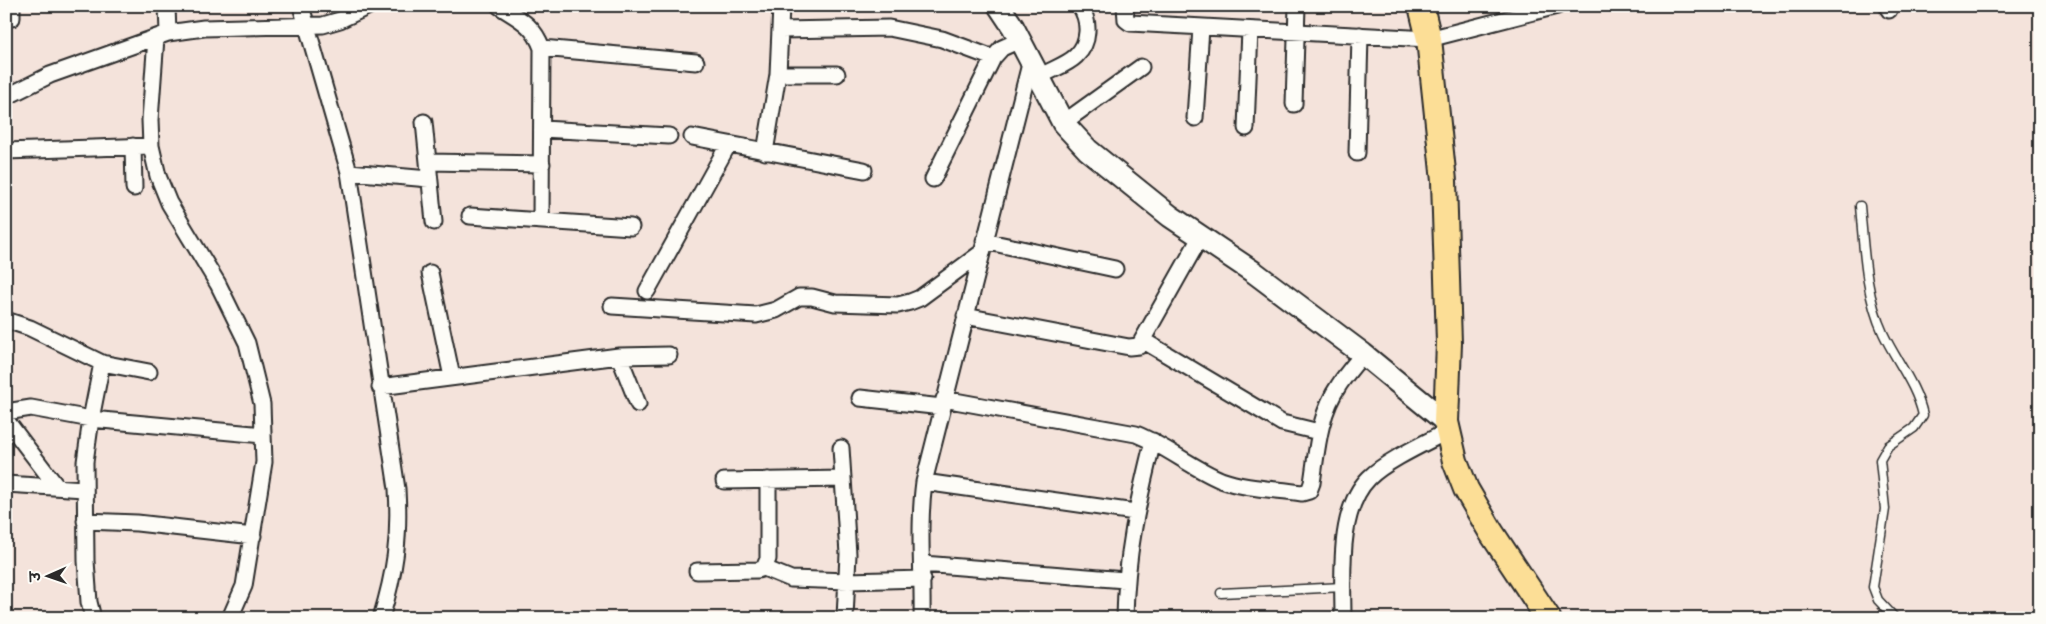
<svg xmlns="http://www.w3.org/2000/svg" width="2046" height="624" font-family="'Playpen Sans','Playpen Sans Deva',sans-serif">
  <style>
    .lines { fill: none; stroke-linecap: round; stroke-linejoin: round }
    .lane-casing { stroke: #2b2b2b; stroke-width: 11 }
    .street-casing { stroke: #2b2b2b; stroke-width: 19 }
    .secondary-casing { stroke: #2b2b2b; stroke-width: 25 }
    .primary-casing { stroke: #2b2b2b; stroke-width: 28 }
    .lane { stroke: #fdfcf7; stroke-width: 8 }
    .street { stroke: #fdfcf7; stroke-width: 15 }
    .secondary { stroke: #fdfcf7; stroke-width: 21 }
    .primary { stroke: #fcde96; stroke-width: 24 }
  </style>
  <rect width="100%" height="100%" fill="#f4e3db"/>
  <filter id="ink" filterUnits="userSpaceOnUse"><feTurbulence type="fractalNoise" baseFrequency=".02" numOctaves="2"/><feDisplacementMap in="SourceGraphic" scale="10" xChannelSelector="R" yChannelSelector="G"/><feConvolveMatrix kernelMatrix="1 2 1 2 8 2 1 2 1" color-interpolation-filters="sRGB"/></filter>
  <g filter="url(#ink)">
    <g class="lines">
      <defs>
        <path id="lane" d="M1860 206C1864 248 1865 294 1883 333 1896 361 1916 384 1923 415L1914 428 1888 446 1880 460 1885 509 1873 587 1878 600 1895 618
          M1221 593 1343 587"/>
        <path id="street" d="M167 6 168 33
          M301 6 349 172 397 489C400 538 395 572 381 618
          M499 6C519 19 533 24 542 48L541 221
          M1125 6 1126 20 1130 23 1429 39 1557 6
          M1887 6 1889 10
          M12 18V6
          M781 30 889 28 942 39 993 58
          M156 38 150 120 151 146 158 176 169 203 218 284 247 343 262 404 264 462 244 586 230 618
          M542 48 696 62
          M778 74H837
          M1039 77C1050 70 1067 65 1076 56 1090 43 1090 21 1080 6
          M6 97 50 75 168 33 204 28 323 25 340 20 369 6
          M1294 104 1297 6
          M1195 118 1201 28
          M424 122 434 222
          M1063 123 1141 67
          M1246 128 1250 30
          M542 129 669 136
          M692 137 864 170
          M133 146 134 188
          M6 151 151 146
          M765 152 778 74 781 6
          M1357 153 1360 35
          M428 162 542 164
          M349 172 429 179
          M933 179 993 58 1002 48 1020 40
          M470 216 631 227
          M984 241 1115 269
          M430 273 452 377
          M647 291 728 145
          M612 306 756 315 776 310 799 297H812L835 303 898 305 910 302 920 298 981 253
          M965 316 1129 347 1139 346 1201 236
          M6 320 30 328 102 363 149 372
          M1144 341 1282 423 1319 432
          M619 356 638 404
          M380 387 619 356 669 355
          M860 398 942 407
          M944 399 1136 434C1166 446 1192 468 1221 480 1246 489 1276 489 1302 493L1309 491 1312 483C1317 450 1319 414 1339 385 1346 374 1355 364 1363 354
          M6 412 31 408 91 419 263 435
          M6 420 57 487
          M841 448 848 554 845 618
          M724 481 843 479
          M924 482 1135 512
          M6 484 84 489
          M85 521 137 523 253 536
          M923 564 1125 580
          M764 568 791 579 848 581 923 579
          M697 571 758 570 764 568 768 559V480
          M93 618 89 602 86 561 85 462 91 419 102 363
          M922 618C923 572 918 527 924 482L1031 60
          M1125 618C1126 555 1138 501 1153 441
          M1343 618C1343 576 1337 510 1369 478 1386 461 1425 443 1448 431"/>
        <path id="secondary" d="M999 6 1013 27 1063 123 1088 150 1170 216 1255 273 1363 354 1446 422"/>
        <path id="primary" d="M1421 6 1429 39 1444 181 1449 343 1446 422 1455 461 1466 489 1491 532 1548 618"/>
      </defs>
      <!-- lane casing -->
      <use href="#lane" class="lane-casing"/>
      <!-- street casing -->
      <use href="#street" class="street-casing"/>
      <!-- secondary casing -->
      <use href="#secondary" class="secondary-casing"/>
      <!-- primary casing -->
      <use href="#primary" class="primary-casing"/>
      <!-- lane -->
      <use href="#lane" class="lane"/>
      <!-- street -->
      <use href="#street" class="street"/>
      <!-- secondary -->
      <use href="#secondary" class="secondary"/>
      <!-- primary -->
      <use href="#primary" class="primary"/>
    </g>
  </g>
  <!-- margin -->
  <rect width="2046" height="624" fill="none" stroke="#fdfcf7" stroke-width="25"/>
  <rect x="12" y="12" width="2021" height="599" fill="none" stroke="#2b2b2b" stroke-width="2" filter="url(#ink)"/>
  <!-- north arrow -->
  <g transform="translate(48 576) rotate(268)" stroke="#fdfcf7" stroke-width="4" paint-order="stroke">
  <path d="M0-4L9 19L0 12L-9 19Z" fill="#2b2b2b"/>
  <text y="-8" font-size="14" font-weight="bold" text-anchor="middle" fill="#2b2b2b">उ</text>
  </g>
</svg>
